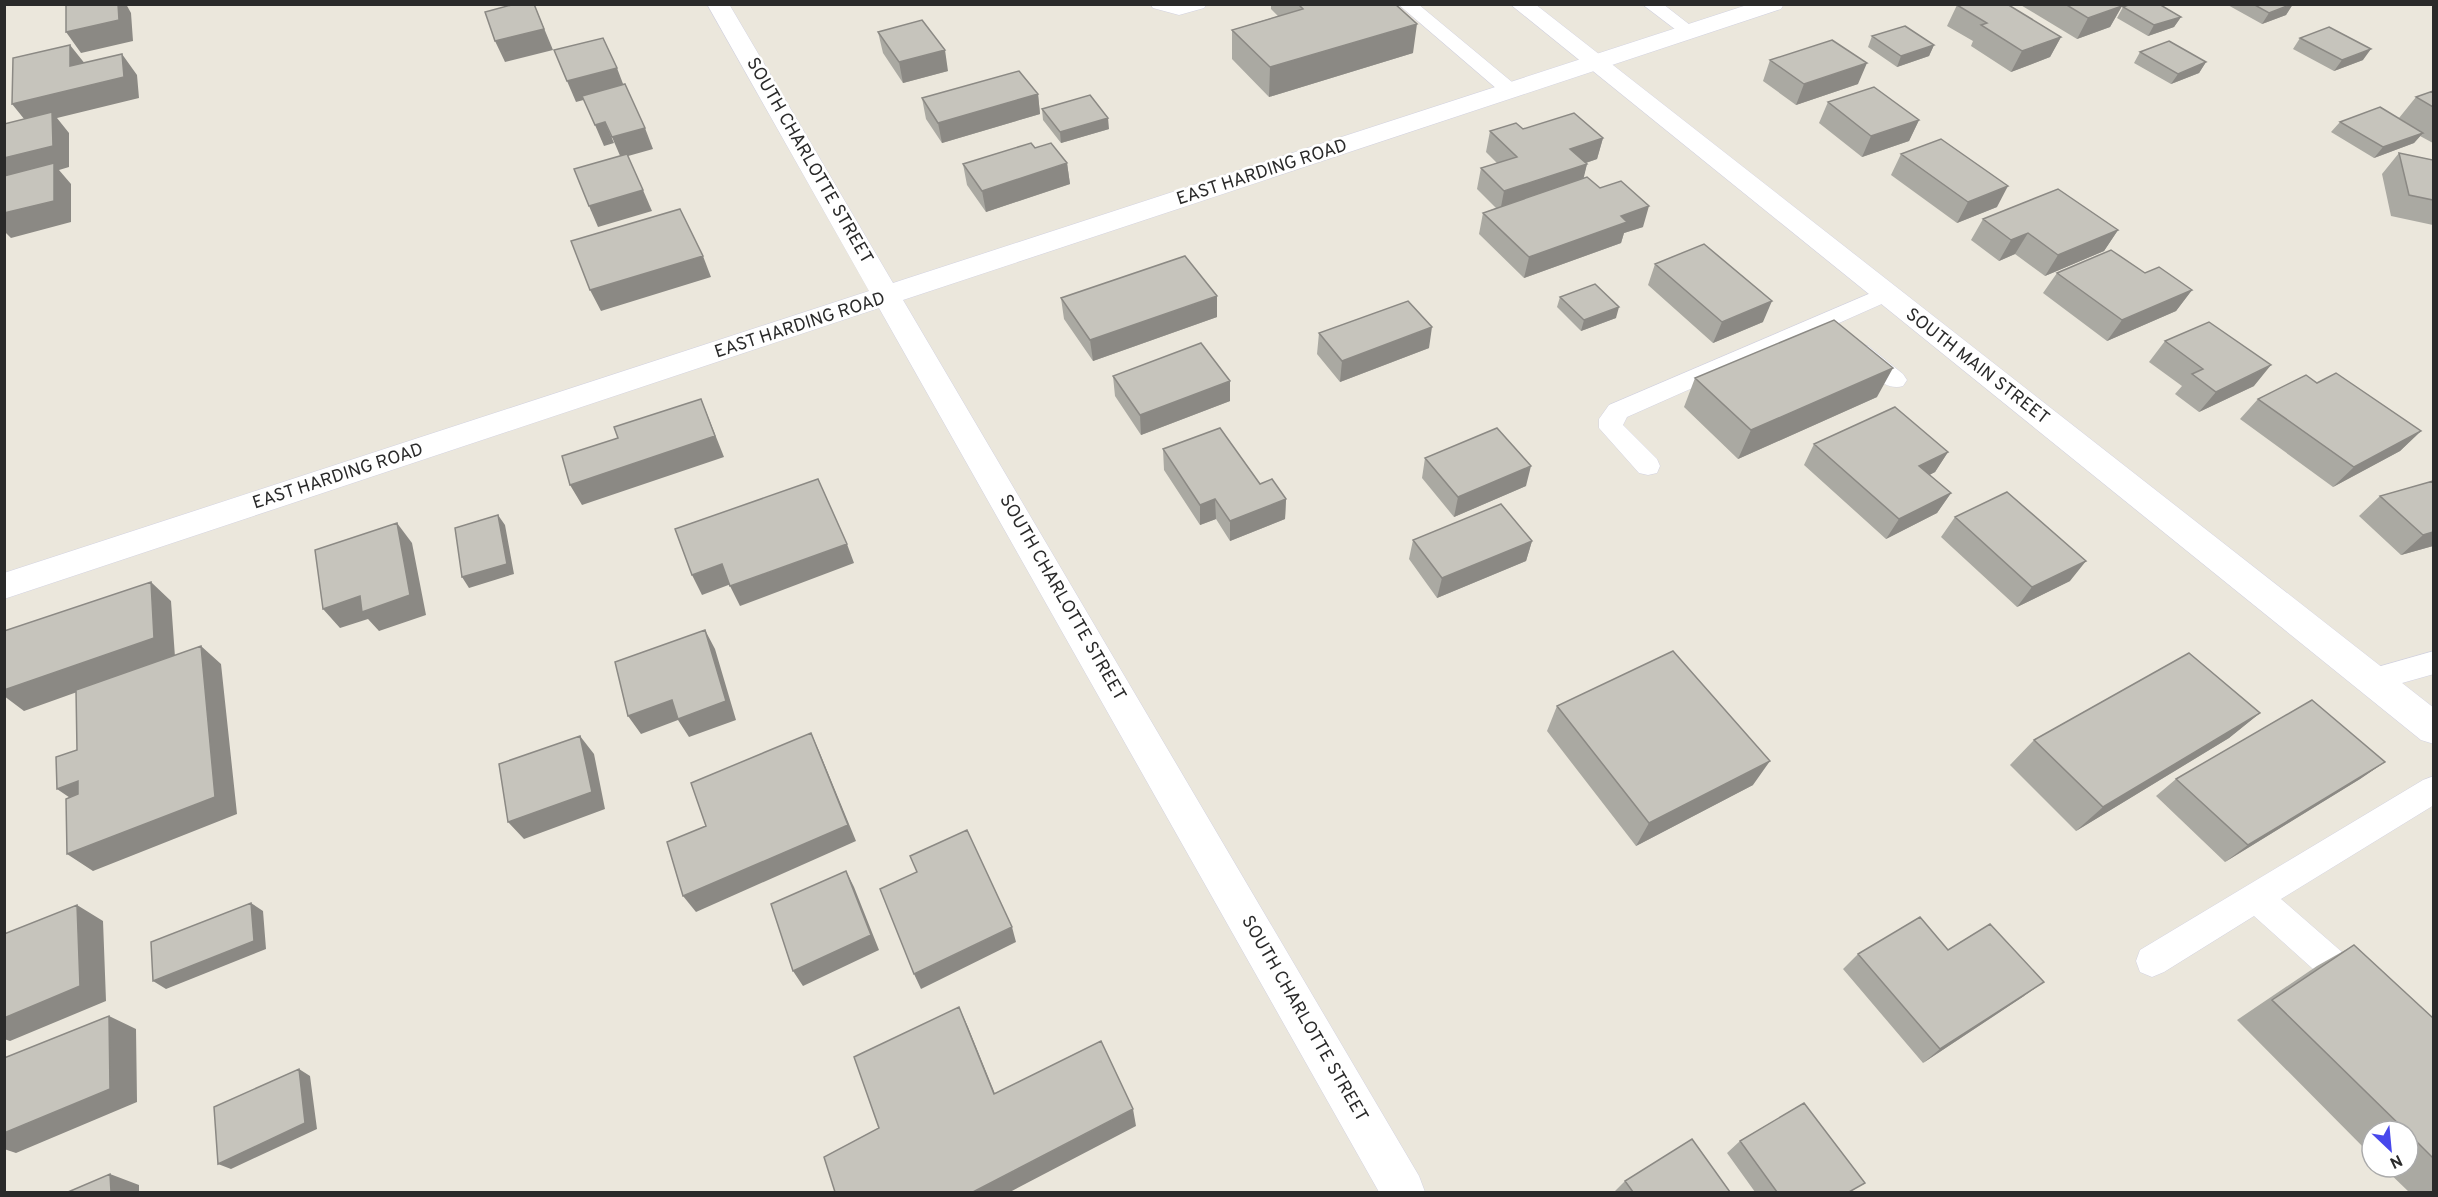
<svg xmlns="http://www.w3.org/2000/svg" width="2438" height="1197" font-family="Overpass,sans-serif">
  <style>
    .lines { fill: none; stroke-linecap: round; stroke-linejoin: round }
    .lane-casing { stroke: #d2d2e1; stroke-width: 1 }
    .street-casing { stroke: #d2d2e1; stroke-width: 1 }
    .secondary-casing { stroke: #d2d2e1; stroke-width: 1 }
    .lane { fill: #fff; fill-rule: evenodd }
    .street { fill: #fff; fill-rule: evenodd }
    .secondary { fill: #fff; fill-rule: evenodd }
    .wall { fill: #aaa9a2 }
    .shaded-wall { fill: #8b8984 }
    .building { fill: #c6c4bc; stroke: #8b8984; stroke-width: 1.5 }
    .labels { text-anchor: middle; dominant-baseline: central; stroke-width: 5; stroke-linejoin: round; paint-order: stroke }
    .street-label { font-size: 18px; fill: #2a2a2a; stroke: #fff }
  </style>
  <rect width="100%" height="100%" fill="#ebe7dc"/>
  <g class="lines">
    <defs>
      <path id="lane" d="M1150 4H1207L1204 8 1179 15 1153 8Z
        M1398 4H1418L1518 87 1521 91 1518 95H1504Z
        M1642 4H1663L1699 32 1696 36H1684Z
        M1885 287 1893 289 1896 294 1893 299 1627 417 1623 425 1657 459 1660 466 1657 473 1648 475 1639 473 1599 428V419L1609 405Z
        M1860 344 1868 346 1903 374 1907 380 1903 386C1884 392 1866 369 1852 358L1848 352 1852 346Z
        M2434 651V674L2370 692 2360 688 2356 680 2360 672Z
        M2434 776V805L2281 899 2366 973 2370 984 2366 995 2354 1000 2342 995 2254 916 2164 972 2152 977 2140 972 2136 961 2140 950 2423 780Z"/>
      <path id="street" d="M707 4H729L893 283 1750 4H1784L1781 9 903 300 1419 1176 1425 1192H1379L879 308 4 599V573L869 291Z"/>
      <path id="secondary" d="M1510 4H1535L2434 708V744L2421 740Z"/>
    </defs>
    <!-- lane casing -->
    <use href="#lane" class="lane-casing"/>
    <!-- street casing -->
    <use href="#street" class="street-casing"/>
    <!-- secondary casing -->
    <use href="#secondary" class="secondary-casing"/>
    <!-- lane -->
    <use href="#lane" class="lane"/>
    <!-- street -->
    <use href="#street" class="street"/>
    <!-- secondary -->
    <use href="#secondary" class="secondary"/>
  </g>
  <!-- wall -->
  <path class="wall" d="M1271 4H1395L1413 53 1269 97 1232 59V30L1278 16 1271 9Z
    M2019 4H2118L2122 6 2110 27 2077 39Z
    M2226 4H2293L2286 15 2262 24Z
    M1957 5 2061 37 2050 57 2011 72 1971 46 1973 41 1947 26Z
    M2123 7 2181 17 2174 27 2148 36 2117 18Z
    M878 32 948 71 903 83 883 53Z
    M1872 36 1934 45 1929 56 1897 67 1868 47Z
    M2300 38 2363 60 2334 71 2293 49Z
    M2140 52 2206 62 2199 73 2171 84 2134 63Z
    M1770 60 1858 84 1796 105 1763 81Z
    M2433 91V143L2420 136 2414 143 2374 158 2331 132 2340 122 2421 132 2399 118 2416 97Z
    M1038 94 1040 114 942 143 926 119 922 98Z
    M1828 102 1919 120 1909 141 1862 157 1819 123Z
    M1042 109 1109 129 1061 143 1043 120Z
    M1490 131 1603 138 1597 159 1586 163 1587 164 1583 178 1643 227 1624 233 1621 243 1524 278 1479 234 1483 213 1496 208 1477 189 1481 168 1497 163 1486 152Z
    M1035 148 1067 163 1070 184 986 212 967 185 963 164Z
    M2399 153 2433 160V225L2391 216 2382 174Z
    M1901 154 1997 207 1957 223 1891 175Z
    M1983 219 2118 230 2104 251 2045 276 2015 254 1999 261 1971 240Z
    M1655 264 1763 322 1713 343 1648 285Z
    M2057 273H2145L2192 290 2176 311 2107 341 2043 293Z
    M1560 297 1616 318 1581 331 1557 307Z
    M1061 298 1217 317 1093 361 1064 319Z
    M1319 333 1429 348 1340 382 1317 354Z
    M2165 341 2254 386 2199 412 2175 394 2182 386 2149 362Z
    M1113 376 1230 381V401L1141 435 1115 396Z
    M1695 378 1877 397 1738 459 1684 407Z
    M2317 383 2421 431 2400 451 2333 487 2240 419 2258 399Z
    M1814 444 1948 452 1935 472 1929 475 1951 493 1937 513 1886 539 1804 465Z
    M1163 449 1260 484 1286 499 1285 519 1230 541 1216 519 1200 525 1164 470Z
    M1425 458 1526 486 1454 517 1422 478Z
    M2433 481V546L2401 555 2359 516 2380 496Z
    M1955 517 2070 581 2017 607 1941 537Z
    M1413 540 1532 541 1526 561 1437 598 1409 559Z
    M1557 706 1753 785 1636 846 1547 731Z
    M2260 713 2229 738 2076 831 2010 765 2034 740Z
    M2385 762 2360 779 2225 862 2156 796 2176 779Z
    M2354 945 2433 1018V1192H2409L2383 1167H2408V1131H2372V1156L2237 1020 2317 966Z
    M1948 950 2024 996 1923 1063 1843 969 1858 954Z
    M1740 1141 1849 1192H1755L1727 1153Z
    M1625 1181 1730 1192H1616L1615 1191Z"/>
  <!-- shaded-wall -->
  <path class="shaded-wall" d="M118 4H126L131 13 133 41 81 53 66 32Z
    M534 4 553 50 505 62 495 41Z
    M2293 4 2286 15 2262 24 2269 13Z
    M2122 6 2110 27 2077 39 2088 18Z
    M2181 17 2174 27 2148 36 2154 25Z
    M1417 24 1413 53 1269 97 1270 67Z
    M2061 37 2050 57 2011 72 2022 51Z
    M70 45 86 65 122 54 137 75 139 98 57 118 69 133V167L59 170 71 184V222L11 238 4 231V213L11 182 4 174V158L29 125 12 104 70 66Z
    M1934 45 1929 56 1897 67 1901 56Z
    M2371 49 2363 60 2334 71 2342 60Z
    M945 50 948 71 903 83 899 62Z
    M2206 62 2199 73 2171 84 2178 74Z
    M1867 63 1858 84 1796 105 1804 84Z
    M617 68 625 89 576 102 567 81Z
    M1038 94 1040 114 942 143 938 123Z
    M1108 118 1109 129 1061 143 1060 132Z
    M1919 120 1909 141 1862 157 1871 136Z
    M605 122 614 143 604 146 595 125Z
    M645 128 653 149 621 158 612 137Z
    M2423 133 2414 143 2374 158 2383 147Z
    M1603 138 1597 159 1565 170 1570 149Z
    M1067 163 1070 184 986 212 982 191Z
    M1587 164 1582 185 1500 212 1504 191Z
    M2008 186 1997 207 1957 223 1968 202Z
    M643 190 652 211 598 227 589 206Z
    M1649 206 1643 227 1624 233 1621 243 1524 278 1529 257 1621 216Z
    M2118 230 2104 251 2045 276 2058 255Z
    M2028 233 2015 254 1999 261 2011 240Z
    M703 256 711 277 601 311 590 290Z
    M2192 290 2176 311 2107 341 2122 320Z
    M1217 296V317L1093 361 1090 340Z
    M1772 301 1763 322 1713 343 1722 322Z
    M1619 307 1616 318 1581 331 1584 320Z
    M1432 327 1429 348 1340 382 1342 361Z
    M2271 365 2254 386 2199 412 2216 392Z
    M1893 368 1877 397 1738 459 1751 430Z
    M1230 381V401L1141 435 1140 415Z
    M701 399 724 457 582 505 570 485Z
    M2421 431 2400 451 2333 487 2354 467Z
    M1948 452 1935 472 1907 487 1919 466Z
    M1531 466 1526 486 1454 517 1458 497Z
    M1951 493 1937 513 1886 539 1899 519Z
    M1215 499 1216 519 1200 525V505Z
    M1286 499 1285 519 1230 541V521Z
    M498 515 505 525 514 574 469 588 462 577Z
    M397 523 412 543 426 615 379 631 368 619 340 628 323 609Z
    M2433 532V546L2401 555 2423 535Z
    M1532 541 1526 561 1437 598 1442 578Z
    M847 544 854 563 740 606 730 586Z
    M2086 561 2070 581 2017 607 2032 587Z
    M722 564 731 584 702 595 692 575Z
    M151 582 171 601 175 657 24 711 4 696V690Z
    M705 630 715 649 736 720 689 737 678 720 641 734 628 716Z
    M201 646 221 664 237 814 93 871 67 854Z
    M2260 713 2229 738 2076 831 2103 807Z
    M811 733 819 751 856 841 696 912 683 896Z
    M580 736 594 754 605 809 524 839 508 822Z
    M1770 761 1753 785 1636 846 1649 823Z
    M2385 762 2360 779 2225 862 2248 845Z
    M78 781 82 806 57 789Z
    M846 871 854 887 879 950 803 986 793 971Z
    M251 903 263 911 266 949 166 989 153 981Z
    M77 905 103 921 106 1001 10 1041 4 1039V1018Z
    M1012 927 1016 942 921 989 914 974Z
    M2044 982 2024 996 1923 1063 1940 1049Z
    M959 1007 968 1027 1002 1111 994 1094Z
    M109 1016 136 1029 137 1102 16 1153 4 1149V1133Z
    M299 1069 310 1076 317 1129 231 1169 218 1164Z
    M1133 1109 1136 1126 1010 1192H973Z
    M110 1174 139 1185V1192H111Z"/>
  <!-- building -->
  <path class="building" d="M66 4H118L119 20 66 32Z
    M515 4H534L544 29 495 41 485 12Z
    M1298 4H1395L1417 24 1270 67 1232 30 1303 9Z
    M1959 4H2007L2061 37 2022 51 1981 25 1987 23 1957 5Z
    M2065 4H2118L2122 6 2088 18Z
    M2131 4H2159L2181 17 2154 25 2123 7Z
    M2253 4H2292L2269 13Z
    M922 20 945 50 899 62 878 32Z
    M1905 26 1934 45 1901 56 1872 36Z
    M2329 27 2371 49 2342 60 2300 38Z
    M603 38 617 68 567 81 554 50Z
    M1832 40 1867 63 1804 84 1770 60Z
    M2169 41 2206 62 2178 74 2140 52Z
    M70 45V66L122 54 124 77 12 104 13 58Z
    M1019 71 1038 94 938 123 922 98Z
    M625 84 645 128 612 137 605 122 595 125 582 96Z
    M1874 87 1919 120 1871 136 1828 102Z
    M2433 91V107L2416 97Z
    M1090 95 1108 118 1060 132 1042 109Z
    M2380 107 2423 133 2383 147 2340 122Z
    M52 112 53 146 4 158V124Z
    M1574 113 1603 138 1570 149 1587 164 1504 191 1481 168 1517 157 1490 131 1516 123 1523 129Z
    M1941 139 2008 186 1968 202 1901 154Z
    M1031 143 1035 148 1051 143 1067 163 982 191 963 164Z
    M2399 153 2433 160V200L2409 195Z
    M627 154 643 190 589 206 574 169Z
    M54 163V201L4 213V176Z
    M1587 177 1600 188 1621 181 1649 206 1621 216 1627 222 1529 257 1483 213Z
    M2058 189 2118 230 2058 255 2028 233 2011 240 1983 219Z
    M680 209 703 256 590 290 571 241Z
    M1704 244 1772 301 1722 322 1655 264Z
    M2111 250 2145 273 2159 267 2192 290 2122 320 2057 273Z
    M1185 256 1217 296 1090 340 1061 298Z
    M1595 284 1619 307 1584 320 1560 297Z
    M1408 301 1432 327 1342 361 1319 333Z
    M1834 320 1893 368 1751 430 1695 378Z
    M2209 322 2271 365 2216 392 2192 374 2203 369 2165 341Z
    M1201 343 1230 381 1140 415 1113 376Z
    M2336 373 2421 431 2354 467 2258 399 2306 375 2317 383Z
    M701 399 715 436 570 485 562 456 618 438 614 427Z
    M1895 407 1948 452 1919 466 1951 493 1899 519 1814 444Z
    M1220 428 1260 484 1272 479 1286 499 1230 521 1215 499 1200 505 1163 449Z
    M1497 428 1531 466 1458 497 1425 458Z
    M818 479 847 544 730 586 722 564 692 575 675 529Z
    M2433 481V532L2423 535 2380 496Z
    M2007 492 2086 561 2032 587 1955 517Z
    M1501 504 1532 541 1442 578 1413 540Z
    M498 515 507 564 462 577 455 528Z
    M397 523 410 595 362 612 360 596 323 609 315 550Z
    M151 582 154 638 4 690V631Z
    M705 630 726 701 678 719 672 700 628 716 615 662Z
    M201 646 215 797 67 854 66 799 78 794V781L57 789 56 757 77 750 76 690Z
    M1673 651 1770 761 1649 823 1557 706Z
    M2189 653 2260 713 2103 807 2034 740Z
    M2312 700 2385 762 2248 845 2176 779Z
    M811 733 848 825 683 896 667 842 706 826 691 783Z
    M580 736 592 792 508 822 499 764Z
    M967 830 1012 927 914 974 880 889 917 872 910 856Z
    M846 871 871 935 793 971 771 904Z
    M251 903 254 941 153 981 151 942Z
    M77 905 80 986 4 1018V934Z
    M1920 917 1948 950 1990 924 2044 982 1940 1049 1858 954Z
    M2354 945 2433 1018V1158L2408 1133V1131H2406L2272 1000Z
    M959 1007 994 1094 1101 1041 1133 1109 973 1192H835L824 1157 879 1128 854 1057Z
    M109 1016 110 1089 4 1133V1058Z
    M299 1069 305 1123 218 1164 214 1107Z
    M1804 1103 1865 1183 1849 1192H1777L1740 1141Z
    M1692 1139 1730 1192H1633L1625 1181Z
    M110 1174 111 1192H68Z"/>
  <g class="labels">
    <!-- street labels -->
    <g class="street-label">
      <text transform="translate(809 161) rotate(60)">SOUTH CHARLOTTE STREET</text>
      <text transform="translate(1262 173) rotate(-18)">EAST HARDING ROAD</text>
      <text transform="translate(800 326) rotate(-18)">EAST HARDING ROAD</text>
      <text transform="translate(1977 367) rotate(38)">SOUTH MAIN STREET</text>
      <text transform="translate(338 477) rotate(-18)">EAST HARDING ROAD</text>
      <text transform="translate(1062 598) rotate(60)">SOUTH CHARLOTTE STREET</text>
      <text transform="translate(1304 1019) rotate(60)">SOUTH CHARLOTTE STREET</text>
    </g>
  </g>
  <!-- border -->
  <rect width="2438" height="1197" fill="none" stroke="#2a2a2a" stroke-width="12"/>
  <!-- north arrow -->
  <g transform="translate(2390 1149) rotate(154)"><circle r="28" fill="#ffffff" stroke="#aaaaaa" stroke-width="1.5"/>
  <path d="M0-4.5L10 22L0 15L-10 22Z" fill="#4848ec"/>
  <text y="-9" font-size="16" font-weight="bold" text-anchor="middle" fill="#2a2a2a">N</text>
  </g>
</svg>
